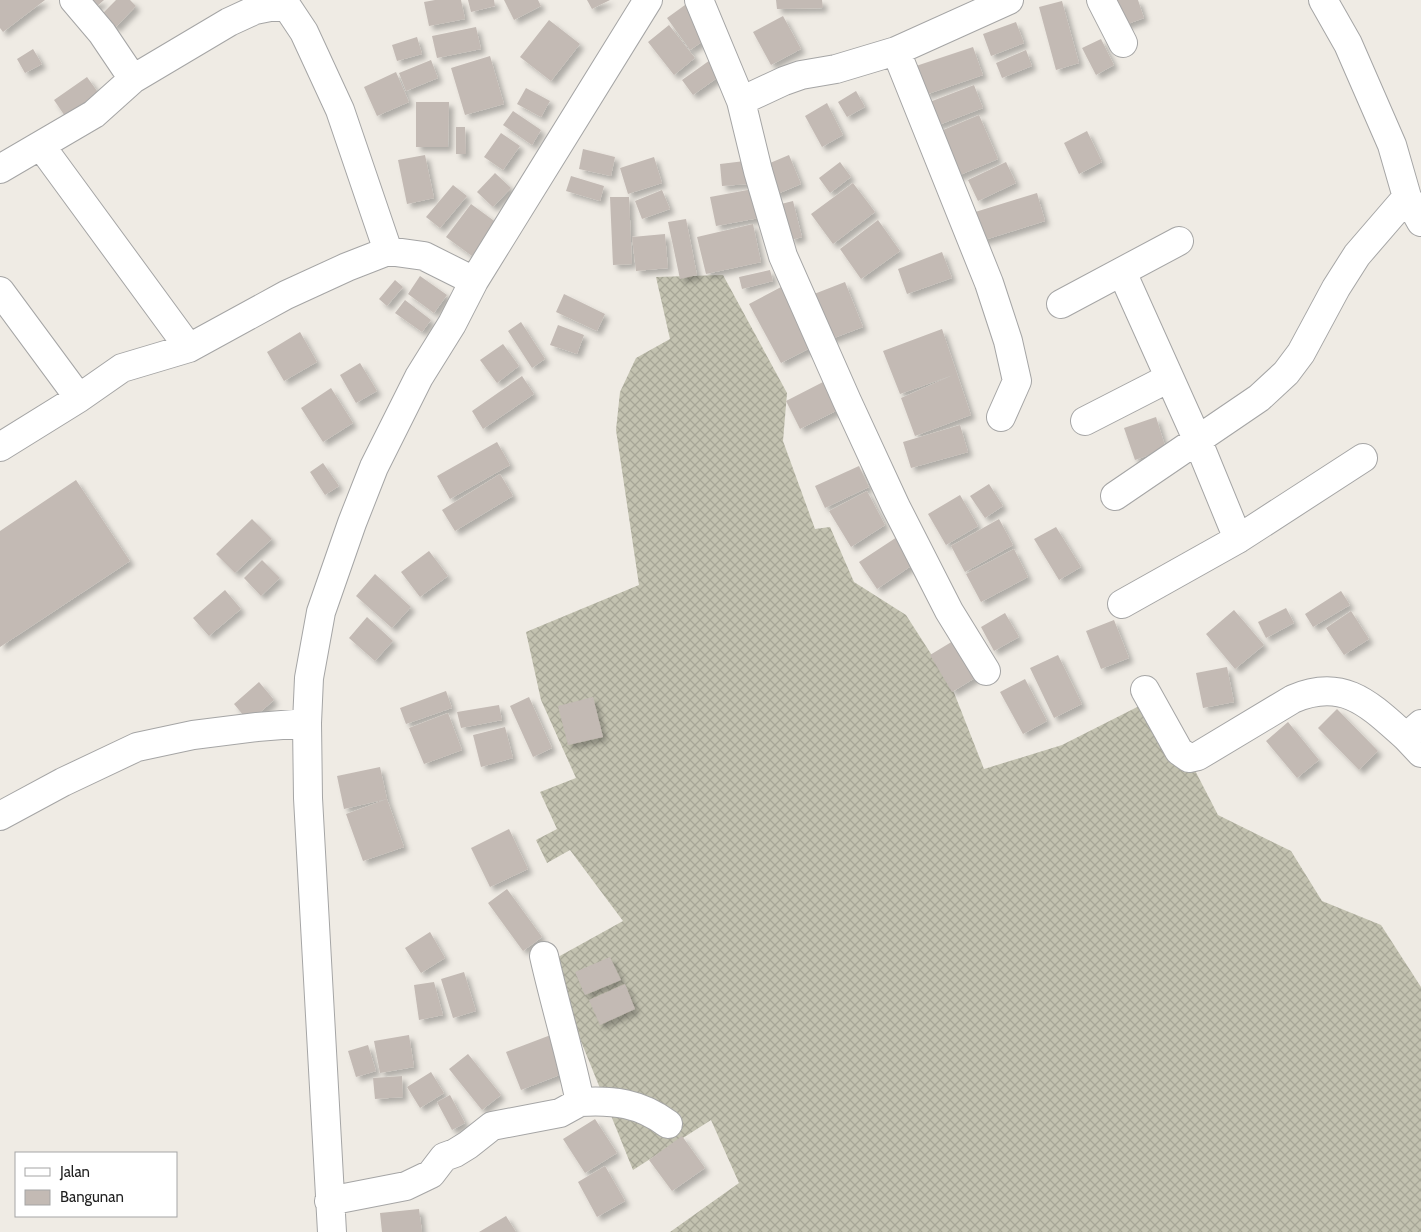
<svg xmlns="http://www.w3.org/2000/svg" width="1421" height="1232" font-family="Cabin,sans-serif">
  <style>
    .construction { fill: url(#construction-cross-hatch) }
    .building { fill: #c3bab4; filter: url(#shadow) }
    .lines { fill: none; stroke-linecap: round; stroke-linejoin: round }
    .minor-casing { stroke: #a5a5a5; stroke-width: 30 }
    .minor { stroke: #fff; stroke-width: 28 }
  </style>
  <defs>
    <pattern id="construction-cross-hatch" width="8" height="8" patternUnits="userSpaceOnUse" patternTransform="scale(1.25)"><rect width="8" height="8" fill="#c3c2b0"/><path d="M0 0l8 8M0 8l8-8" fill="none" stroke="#a7a697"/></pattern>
    <filter id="shadow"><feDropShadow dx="4.5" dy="4.5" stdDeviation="2.5" flood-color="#0004"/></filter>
  </defs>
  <rect width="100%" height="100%" fill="#efebe4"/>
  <!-- construction -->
  <path class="construction" d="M723 275 787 393 783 441 815 529 830 527 854 582 906 615 951 685 984 769 1062 745 1157 697 1218 815 1291 851 1322 901 1381 925 1421 987V1232H670L739 1183 711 1120 633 1170 549 962 623 921 570 850 547 863 536 840 557 829 540 792 576 778 541 700 526 632 639 585 616 430 620 392 636 358 670 339 656 277Z"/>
  <!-- building -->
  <path class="building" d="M0 0H45L3 32 0 28Z
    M85 0H104L94 9Z
    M116 0H130L136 6 115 28 101 15Z
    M435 0H461L465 19 429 26 424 2Z
    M468 0H494L495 6 471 12Z
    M504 0H538L541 6 514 20Z
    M587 0H610L592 9Z
    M776 0H822L823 8 777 9Z
    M1114 0H1138L1144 18 1122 26Z
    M1062 1 1079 63 1056 70 1039 7Z
    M685 5 709 37 690 50 667 18Z
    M783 16 801 49 771 65 753 32Z
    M549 20 580 44 551 81 520 57Z
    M1016 22 1024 43 991 56 983 34Z
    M669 25 695 58 674 75 648 42Z
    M476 27 481 49 437 58 432 36Z
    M417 37 422 54 397 61 392 45Z
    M1101 39 1114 65 1096 75 1082 48Z
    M973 47 983 75 925 95 916 66Z
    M33 49 42 64 25 73 17 59Z
    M1026 50 1032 66 1002 78 996 63Z
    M490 56 504 104 465 115 451 68Z
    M713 58 724 73 693 95 682 80Z
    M431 60 438 78 406 91 399 73Z
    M396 72 409 102 377 116 364 87Z
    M87 77 102 98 69 122 54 100Z
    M974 85 983 108 936 126 927 103Z
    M526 88 550 101 541 117 517 104Z
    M856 91 865 107 847 117 838 102Z
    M416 102H449L448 147H416Z
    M827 103 843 135 822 147 805 116Z
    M513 111 541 130 532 145 503 125Z
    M979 115 998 159 955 177 936 133Z
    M456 127H465L466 154H456Z
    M1087 131 1102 162 1079 174 1064 143Z
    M501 133 520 146 503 170 484 157Z
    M583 149 615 157 611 176 579 169Z
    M425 155 434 198 407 204 398 160Z
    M789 155 801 184 775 195 763 166Z
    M654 157 662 183 628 194 620 168Z
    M745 161 748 184 722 186 720 164Z
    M840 162 851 177 830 193 819 178Z
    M1006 162 1016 183 978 201 968 180Z
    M495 173 511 188 493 207 477 192Z
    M571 176 604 186 600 201 566 191Z
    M853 183 875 212 833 244 811 214Z
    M453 185 467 196 440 228 426 217Z
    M753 189 759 218 716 226 710 197Z
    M662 190 670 209 642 219 635 201Z
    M1037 193 1045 221 981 241 972 213Z
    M610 197H629L632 264 613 265Z
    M793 201 802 237 791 240 781 204Z
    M471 204 497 223 472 256 446 237Z
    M686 219 697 275 680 279 668 222Z
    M878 220 900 251 861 279 840 249Z
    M753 224 761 262 706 274 697 237Z
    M665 234 668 268 636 271 632 237Z
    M942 252 952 278 907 294 898 269Z
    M770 270 773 281 742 289 739 277Z
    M420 276 447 295 434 313 408 294Z
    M395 280 403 287 387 306 379 299Z
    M845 282 863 327 826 341 809 296Z
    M781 287 812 347 781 363 749 304Z
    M564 294 605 314 597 331 556 312Z
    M405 300 431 320 422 332 395 313Z
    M521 322 545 359 532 368 508 331Z
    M558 325 584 335 577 354 550 345Z
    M942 329 971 415 915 436 901 398 953 375 900 394 883 351Z
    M300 332 317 362 284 381 267 352Z
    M503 344 519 366 497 383 480 360Z
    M360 363 377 391 356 403 340 375Z
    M522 376 534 394 483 429 472 411Z
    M823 382 838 410 800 429 786 401Z
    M331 388 353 423 323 442 301 408Z
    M1156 417 1166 449 1135 460 1124 428Z
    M960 425 968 452 911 468 903 442Z
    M497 442 510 465 450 499 437 476Z
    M323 463 339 486 325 495 310 472Z
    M859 466 869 487 825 508 815 486Z
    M500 474 513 496 455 531 442 510Z
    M76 480 130 561 0 647V531Z
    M989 484 1003 506 985 518 970 496Z
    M867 491 885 525 851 547 829 511Z
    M960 495 978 526 946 545 928 514Z
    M252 519 272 539 235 573 216 554Z
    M999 519 1013 545 965 572 951 546Z
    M1056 527 1081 567 1059 580 1034 539Z
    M897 537 914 564 877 589 859 562Z
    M1014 549 1028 577 981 602 966 574Z
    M429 551 448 576 420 597 401 572Z
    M262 560 280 578 261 596 244 578Z
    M375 574 411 607 392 628 356 596Z
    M225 590 241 609 209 636 193 618Z
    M1341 591 1350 605 1313 627 1305 614Z
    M1286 608 1294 623 1266 638 1258 622Z
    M1234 610 1264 645 1235 669 1206 634Z
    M1351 611 1369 639 1344 655 1326 628Z
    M1005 613 1019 637 994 651 981 627Z
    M367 617 393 641 375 661 349 638Z
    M1114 620 1129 658 1101 669 1086 631Z
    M958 638 980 675 952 692 930 655Z
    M1058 655 1082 704 1054 718 1030 668Z
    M1227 667 1234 702 1203 708 1196 673Z
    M1025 679 1047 721 1023 734 1000 692Z
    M259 682 274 700 249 722 234 704Z
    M446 691 452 708 406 724 400 708Z
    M529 697 552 748 533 757 510 706Z
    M593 697 603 737 568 745 558 706Z
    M499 705 502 720 461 728 457 712Z
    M1337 709 1378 751 1359 770 1318 728Z
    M448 713 462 750 424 764 409 728Z
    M1288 722 1319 760 1297 778 1266 741Z
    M505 727 513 758 481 767 473 735Z
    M380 767 387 799 404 847 363 861 346 814 387 799 344 809 337 776Z
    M509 829 528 869 490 887 471 848Z
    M507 889 542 937 523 951 488 903Z
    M430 932 445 958 421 973 405 948Z
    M610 957 621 980 585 995 575 972Z
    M464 972 476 1011 453 1018 441 979Z
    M434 982 443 1015 419 1020 414 985Z
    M625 984 635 1009 600 1025 589 1000Z
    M556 1033 570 1071 521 1090 506 1052Z
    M409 1035 414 1067 380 1073 374 1041Z
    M368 1045 376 1071 356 1077 348 1051Z
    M468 1054 501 1095 482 1110 449 1069Z
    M431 1072 444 1093 420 1108 407 1087Z
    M402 1076 403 1097 375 1099 373 1078Z
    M450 1095 465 1123 452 1130 437 1102Z
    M595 1119 617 1153 585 1173 563 1139Z
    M682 1136 705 1168 672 1191 649 1160Z
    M605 1166 625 1201 597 1217 578 1182Z
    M419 1209 422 1232H382L380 1213Z
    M506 1216 516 1232H479Z"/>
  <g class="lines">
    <defs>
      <path id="minor" d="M74 0 102 33 133 79
        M699 0 741 101 758 171 783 256 847 401 896 507 949 611 986 671
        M1101 0 1123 43
        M1323 0 1348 44 1392 145 1407 197 1421 222
        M896 51 989 283 1008 341 1017 381 1001 417
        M741 101 784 81 801 75 836 69 896 51 1009 0
        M41 146 189 348
        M0 169 94 114 133 79 229 22 255 10 275 6 288 8 304 32 340 110 388 251
        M1122 272 1197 439 1238 539
        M0 291 79 398
        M1061 304 1179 241
        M1085 421 1169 378
        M0 447 79 398 122 368 189 348 286 295 347 267 388 251 424 256 474 281
        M1115 496 1259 398 1286 373 1301 353 1336 288 1357 255 1407 197
        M1122 604 1238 539 1363 458
        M1145 690 1179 751 1189 758 1198 756 1293 699C1344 677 1370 705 1406 737
        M1421 724 1406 737 1421 753
        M0 816 63 782 137 747 193 735 257 727 307 723
        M580 1102C614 1100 640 1103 668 1124
        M329 1201 406 1186 431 1174 444 1157 455 1153 468 1145 492 1126 560 1113 580 1102C570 1053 555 1005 544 956
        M332 1232 308 798 307 723 309 678 321 612 352 523 374 467 419 377 452 324 474 281 648 0"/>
    </defs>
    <!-- minor casing -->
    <use href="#minor" class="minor-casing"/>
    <!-- minor -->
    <use href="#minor" class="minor"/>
  </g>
  <!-- legend -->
  <rect x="15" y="1152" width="162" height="65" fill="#ffffff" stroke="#a5a5a5"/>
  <rect x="25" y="1168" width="25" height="8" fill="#ffffff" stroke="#a5a5a5"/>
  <text x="60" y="1177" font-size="15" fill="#1e1e1e">Jalan</text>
  <rect x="25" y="1190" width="25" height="15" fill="#c3bab4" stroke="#a5a5a5"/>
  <text x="60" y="1202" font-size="15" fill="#1e1e1e">Bangunan</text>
</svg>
